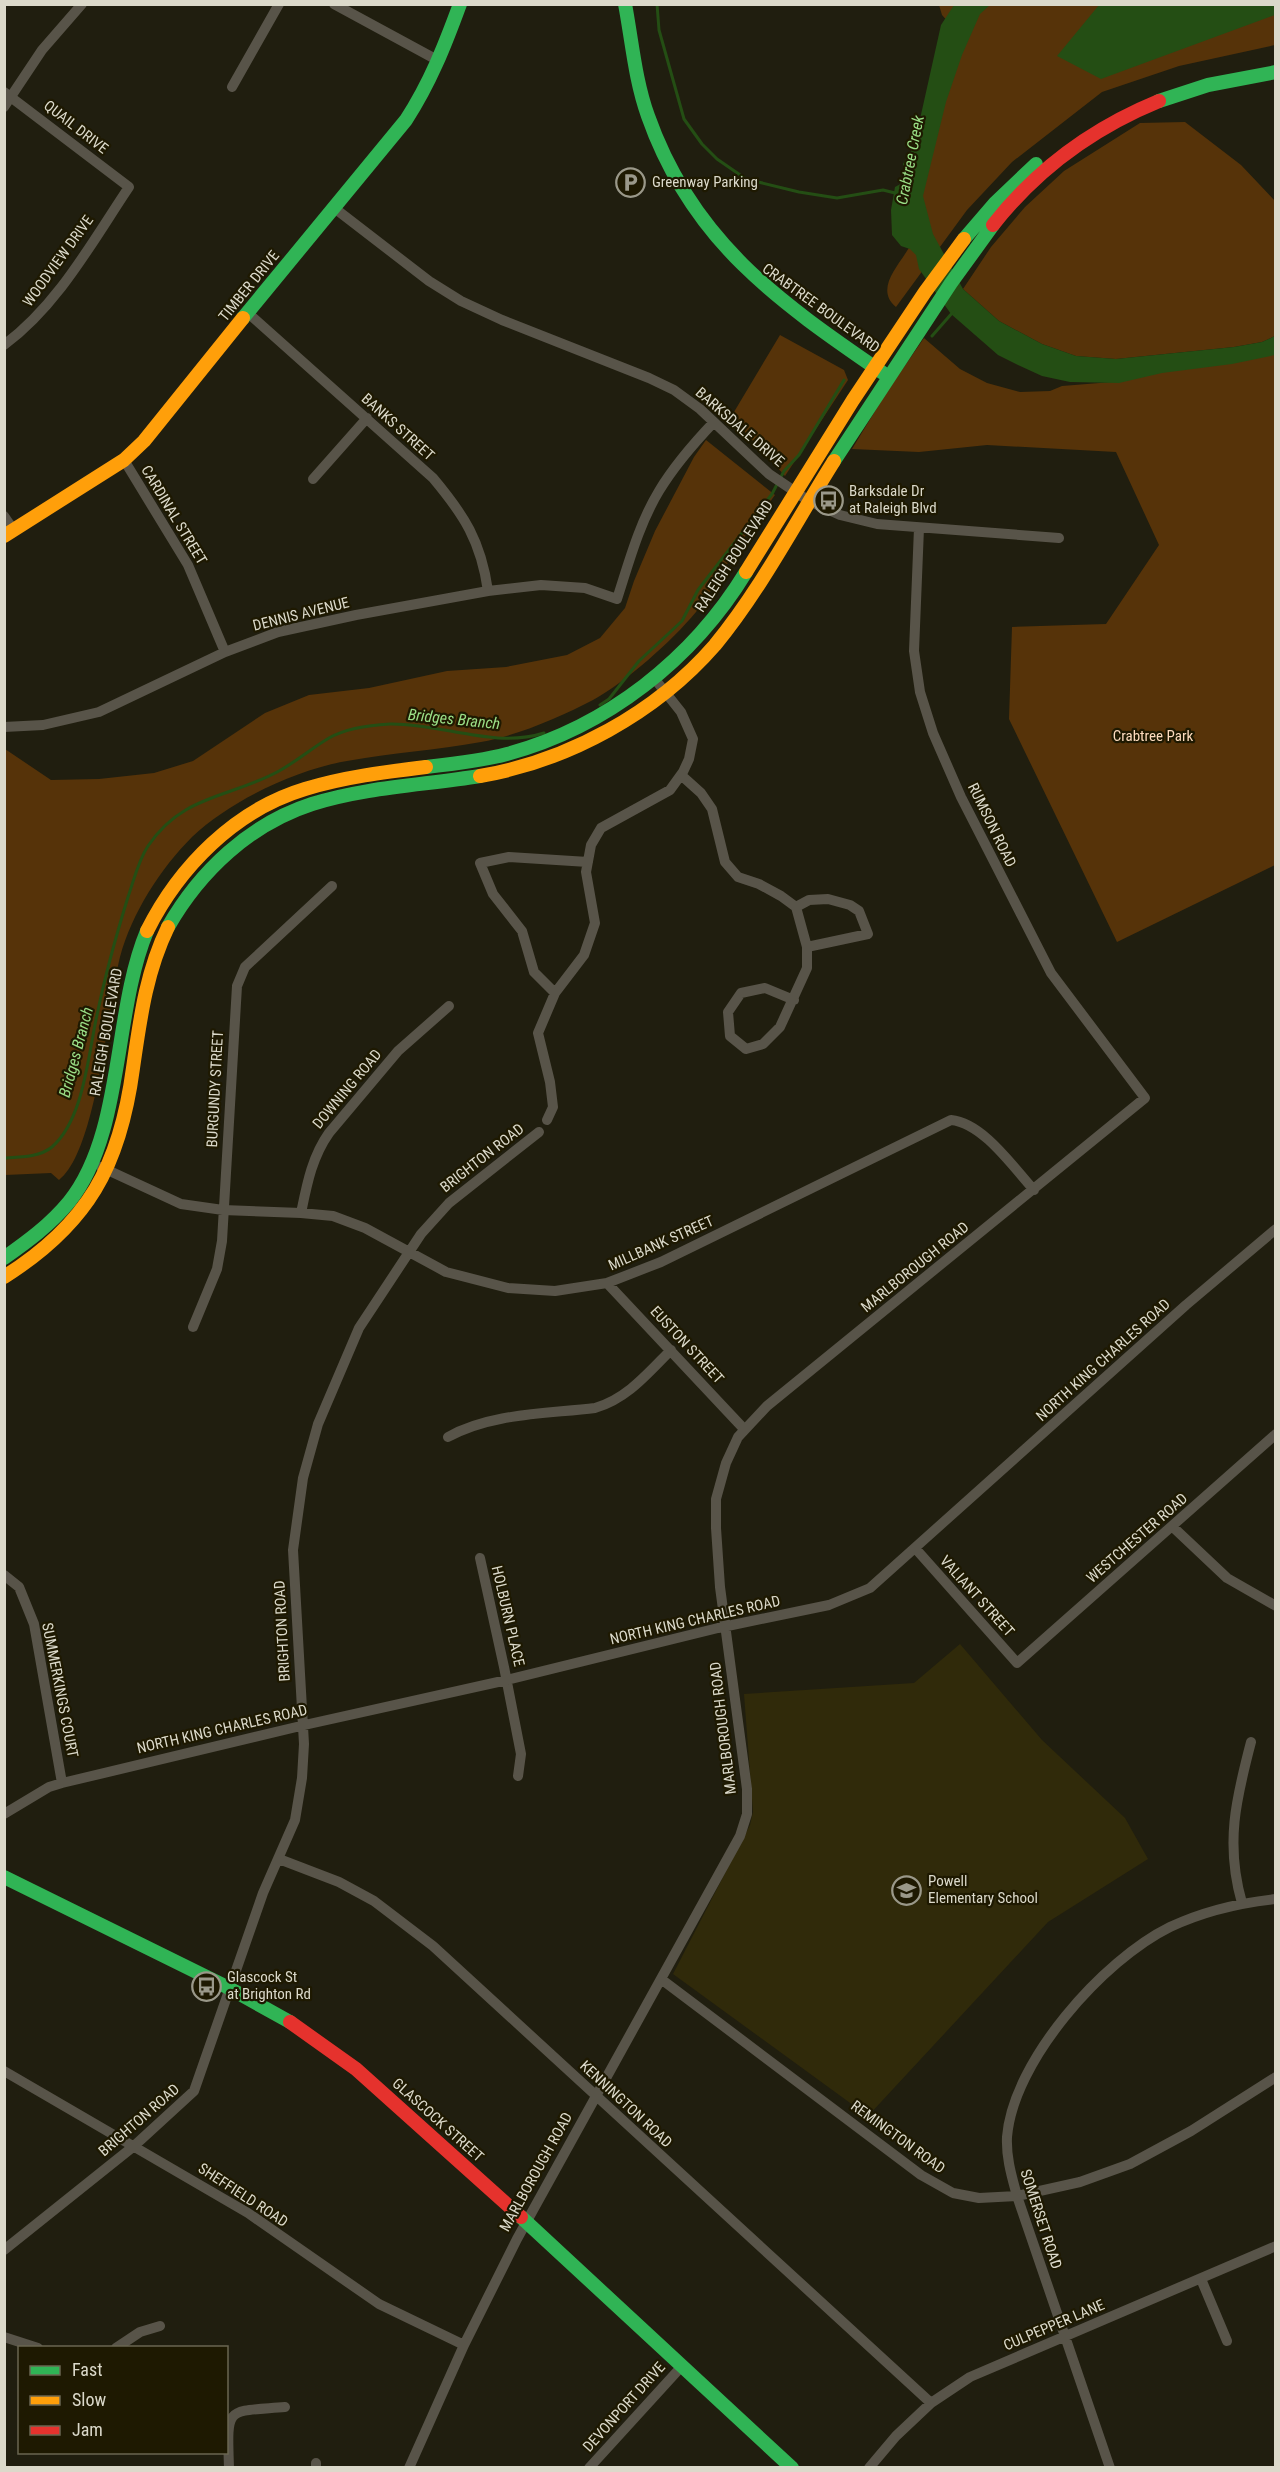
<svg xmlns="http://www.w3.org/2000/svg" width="1280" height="2472" font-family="'Roboto Condensed',sans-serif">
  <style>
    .built { fill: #302a0a }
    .green { fill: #563309 }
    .water { fill: #244e14 }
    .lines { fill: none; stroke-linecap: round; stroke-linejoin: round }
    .stream { stroke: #244e14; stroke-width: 3 }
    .street { stroke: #585449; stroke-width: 10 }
    .fast { stroke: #30b455; stroke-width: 14 }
    .slow { stroke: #ff9f0a; stroke-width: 14 }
    .jam { stroke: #e5322d; stroke-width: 14 }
    .labels { text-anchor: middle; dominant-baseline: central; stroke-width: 4.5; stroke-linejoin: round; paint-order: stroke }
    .street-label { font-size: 15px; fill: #dbd9ca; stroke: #1e1901 }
    .poi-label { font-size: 15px; fill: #dbd9ca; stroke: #1e1901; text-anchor: start }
    .park-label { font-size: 15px; fill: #fddbbe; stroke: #1e1901 }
    .water-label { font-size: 16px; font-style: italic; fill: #9ade86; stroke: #1e1901 }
  </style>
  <rect width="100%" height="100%" fill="#201e0f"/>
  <!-- built -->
  <path class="built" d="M960 1644 1042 1740 1125 1818 1148 1859 1048 1922 868 2116 673 1974 750 1825 753 1812 744 1694 914 1683Z"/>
  <!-- green -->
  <path class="green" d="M939 5H1275V45L1179 66 1102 92 1012 162 967 210 896 307C871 286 907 259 913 239 917 227 916 212 919 199 932 144 946 89 959 34L942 15Z
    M1185 122 1241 165 1275 201V336L1262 342 1234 347 1116 359 1076 356 1042 344 999 321 963 289 991 247 1025 207 1064 171 1140 123Z
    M780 335 844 370 848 380 785 476 731 417Z
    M924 338 960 369 987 383 1020 392 1050 391 1062 386 1112 382 1120 378 1275 353V865L1117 942 1009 719 1012 627 1106 624 1159 545 1116 452 987 445 919 452 852 449 886 393Z
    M706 440 775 495C761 514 747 533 734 553 722 572 710 594 696 612 671 642 627 681 593 700 561 717 516 736 481 742 437 750 391 753 347 761 295 770 230 801 192 837 160 869 132 913 120 957 108 1005 97 1151 59 1180L51 1173 5 1175V749L51 780 99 779 154 773 193 761 265 713 309 695 369 688 447 671 506 667 567 655 600 638 625 608 634 581 655 531 694 457Z"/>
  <!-- water -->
  <path class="water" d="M954 5H990L980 14 962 55 946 102 923 196 933 234 963 289 999 321 1042 344 1076 356 1116 359 1234 347 1262 342 1275 336V355L1232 364 1162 373 1119 383 1070 382 1042 376 1018 365 998 355 951 314 919 269 916 255 910 249 901 246 892 235 891 210 895 187 906 181 907 174 903 164 914 146 941 25Z
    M1099 5H1275V15L1101 79 1057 56Z"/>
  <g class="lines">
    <!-- stream -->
    <path class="stream" d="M657 4 659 30 684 119 702 144 717 159 746 179 799 192 837 198 883 190 895 193
      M932 336 953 312
      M600 705 609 699 639 661 682 621 698 590 772 494 784 471 799 455 844 380
      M4 1158C20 1157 40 1157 52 1147 84 1119 88 1055 97 1015 105 976 116 936 128 897 134 880 138 861 148 846 183 794 230 798 279 771 297 761 312 748 329 738 345 729 371 725 390 724 441 723 494 749 544 733"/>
    <!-- street -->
    <path class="street" d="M334 4 439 61
      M232 87 279 4
      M4 92 129 187C92 242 58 305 4 345
      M4 107 42 50 82 4
      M333 207 429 281 461 301 502 320 649 378 674 390 700 409 769 474 809 501 840 515 877 524 1059 538
      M248 313 433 478C464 515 481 541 488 591
      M124 460 188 565 225 652
      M313 479 367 418
      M4 516 13 529
      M4 727 43 725 99 712 225 652 278 632 356 615 488 591 541 585 585 588 617 599C629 562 639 524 659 491 674 466 694 443 714 422
      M681 775 701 793 712 809 725 862 738 877 759 884 781 896 796 907 807 947V968L780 1027 763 1044 746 1049 730 1036 728 1012 741 993 765 988 794 1000
      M796 907 809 900 828 899 850 905 859 911 868 934 807 947
      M555 993 534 972 522 931 493 894 480 863 509 857 588 862
      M547 1120 553 1107 550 1082 538 1033 555 993 584 955 595 923 586 872 591 845 601 828 670 790 683 772 689 759 693 739 681 712 654 678
      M101 1167 181 1204 223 1210 301 1213 333 1216 365 1228 446 1272 508 1288 555 1291 607 1283 661 1262 951 1120C983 1123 1013 1167 1034 1190
      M301 1213C307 1184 312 1157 329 1133L398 1051 449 1006
      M607 1283 744 1429
      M193 1327 217 1269 222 1241 237 986 245 967 332 886
      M448 1437C491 1413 546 1414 595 1408 627 1399 648 1373 671 1350
      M1173 1527 1227 1578 1276 1606
      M915 1548 1017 1663 1276 1434
      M480 1558 504 1667 521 1754 518 1776
      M4 1575 19 1587 34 1624 62 1783
      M4 1814 49 1787 62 1783 309 1724 507 1680 718 1628 829 1605 870 1588 1186 1305 1276 1229
      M279 1859 339 1882 374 1901 433 1946 931 2403
      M1242 1903C1225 1844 1236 1799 1251 1742
      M661 1979 921 2175 953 2193 979 2198 1017 2196 1080 2182 1130 2164 1191 2131 1276 2077
      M4 2071 248 2213 379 2304 464 2345
      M4 2250 134 2146 194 2091 263 1893 295 1820 302 1778 304 1744 293 1550 303 1478 318 1424 359 1328 421 1234 449 1203 539 1132
      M1201 2279 1227 2341
      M4 2337 38 2348
      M116 2348 140 2332 160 2326
      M316 2463V2468
      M229 2468C227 2405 225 2412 285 2407
      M409 2468 464 2345 517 2239 740 1836 747 1814V1789L720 1587 716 1528V1499L726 1463 738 1437 767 1406 1145 1098 1051 973 961 797 933 733 920 692 914 651 919 528
      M589 2468 682 2366
      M869 2468 896 2436 931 2403 970 2377 1276 2246
      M1110 2468 1017 2196C1012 2177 1006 2158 1007 2137 1013 2061 1103 1960 1170 1927 1204 1911 1238 1903 1276 1899"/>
    <!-- fast -->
    <path class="fast" d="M625 4C632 41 635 80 648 116 692 241 778 301 883 373
      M1159 101 1208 85 1276 72
      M964 239 995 203 1036 164
      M243 318 406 120C430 83 445 45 460 4
      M834 461 951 283 993 225
      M426 767C453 764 481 761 507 754 607 727 693 659 746 572
      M168 927C200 871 250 824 312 804 366 787 425 785 480 776
      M4 1258C28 1241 50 1225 69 1202 124 1134 113 1012 147 931
      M4 1877 229 1988 290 2022
      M521 2217 792 2468"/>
    <!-- slow -->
    <path class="slow" d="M4 536 124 460 144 441 243 318
      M746 572 853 400 925 292 964 239
      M480 776C568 761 656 713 715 645 761 589 795 523 834 461
      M147 931C179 867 235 810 305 789 344 777 385 772 426 767
      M4 1277C88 1224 120 1166 133 1068 140 1020 146 972 168 927"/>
    <!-- jam -->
    <path class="jam" d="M993 225C1037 169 1093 128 1159 101
      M290 2022 356 2069 521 2217"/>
  </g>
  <!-- icons -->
  <defs>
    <symbol id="parking-ring" viewBox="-11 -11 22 22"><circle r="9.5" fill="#1e1901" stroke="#9a9889" stroke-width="1.5"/><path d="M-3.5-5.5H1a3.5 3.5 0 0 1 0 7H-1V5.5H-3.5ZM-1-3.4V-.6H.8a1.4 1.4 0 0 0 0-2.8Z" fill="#9a9889"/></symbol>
    <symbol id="bus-ring" viewBox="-11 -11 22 22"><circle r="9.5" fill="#1e1901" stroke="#9a9889" stroke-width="1.5"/><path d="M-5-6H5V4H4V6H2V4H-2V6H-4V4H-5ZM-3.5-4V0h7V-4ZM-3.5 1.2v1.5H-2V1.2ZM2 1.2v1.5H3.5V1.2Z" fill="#9a9889"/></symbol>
    <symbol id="school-ring" viewBox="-11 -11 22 22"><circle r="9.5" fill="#1e1901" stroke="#9a9889" stroke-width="1.5"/><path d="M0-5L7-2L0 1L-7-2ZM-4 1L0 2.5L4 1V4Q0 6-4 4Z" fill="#9a9889"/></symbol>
  </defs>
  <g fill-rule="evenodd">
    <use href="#parking-ring" x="614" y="166" width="33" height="33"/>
    <use href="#bus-ring" x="812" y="484" width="33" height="33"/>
    <use href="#school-ring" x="890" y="1874" width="33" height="33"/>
    <use href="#bus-ring" x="190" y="1970" width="33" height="33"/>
  </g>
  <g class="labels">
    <!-- street labels -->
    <g class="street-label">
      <text transform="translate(76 127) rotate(38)">QUAIL DRIVE</text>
      <text transform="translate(58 261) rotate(-54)">WOODVIEW DRIVE</text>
      <text transform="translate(249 286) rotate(-51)">TIMBER DRIVE</text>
      <text transform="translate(821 308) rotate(36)">CRABTREE BOULEVARD</text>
      <text transform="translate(398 427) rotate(42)">BANKS STREET</text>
      <text transform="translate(740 427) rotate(41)">BARKSDALE DRIVE</text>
      <text transform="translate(174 515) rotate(59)">CARDINAL STREET</text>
      <text transform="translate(734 556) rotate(-57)">RALEIGH BOULEVARD</text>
      <text transform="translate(301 614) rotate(-14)">DENNIS AVENUE</text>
      <text transform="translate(992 825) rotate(64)">RUMSON ROAD</text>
      <text transform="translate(106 1032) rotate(-80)">RALEIGH BOULEVARD</text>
      <text transform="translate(215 1089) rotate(-87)">BURGUNDY STREET</text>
      <text transform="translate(347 1089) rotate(-50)">DOWNING ROAD</text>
      <text transform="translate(482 1158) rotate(-38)">BRIGHTON ROAD</text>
      <text transform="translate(661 1243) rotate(-24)">MILLBANK STREET</text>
      <text transform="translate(915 1267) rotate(-39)">MARLBOROUGH ROAD</text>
      <text transform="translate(687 1345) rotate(47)">EUSTON STREET</text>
      <text transform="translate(1103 1360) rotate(-42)">NORTH KING CHARLES ROAD</text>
      <text transform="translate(1137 1538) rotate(-41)">WESTCHESTER ROAD</text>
      <text transform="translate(977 1596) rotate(48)">VALIANT STREET</text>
      <text transform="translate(508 1616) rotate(77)">HOLBURN PLACE</text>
      <text transform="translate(695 1620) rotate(-13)">NORTH KING CHARLES ROAD</text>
      <text transform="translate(282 1631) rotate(-93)">BRIGHTON ROAD</text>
      <text transform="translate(60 1690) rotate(79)">SUMMERKINGS COURT</text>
      <text transform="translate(723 1728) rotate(-97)">MARLBOROUGH ROAD</text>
      <text transform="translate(222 1729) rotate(-13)">NORTH KING CHARLES ROAD</text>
      <text transform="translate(626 2104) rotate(43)">KENNINGTON ROAD</text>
      <text transform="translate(139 2120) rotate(-41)">BRIGHTON ROAD</text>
      <text transform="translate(438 2120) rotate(42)">GLASCOCK STREET</text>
      <text transform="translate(898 2137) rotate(36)">REMINGTON ROAD</text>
      <text transform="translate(536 2172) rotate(-61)">MARLBOROUGH ROAD</text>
      <text transform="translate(243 2195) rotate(33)">SHEFFIELD ROAD</text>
      <text transform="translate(1041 2219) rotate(72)">SOMERSET ROAD</text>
      <text transform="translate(1054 2325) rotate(-23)">CULPEPPER LANE</text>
      <text transform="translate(624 2407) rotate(-48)">DEVONPORT DRIVE</text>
    </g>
    <!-- poi labels -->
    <g class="poi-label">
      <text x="652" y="182">Greenway Parking</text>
      <text x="849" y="491">Barksdale Dr<tspan x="849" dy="17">at Raleigh Blvd</tspan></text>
      <text x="928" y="1881">Powell<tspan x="928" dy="17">Elementary School</tspan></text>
      <text x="227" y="1977">Glascock St<tspan x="227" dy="17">at Brighton Rd</tspan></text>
    </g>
    <!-- park labels -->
    <g class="park-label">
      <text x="1153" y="736">Crabtree Park</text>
    </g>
    <!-- water labels -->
    <g class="water-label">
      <text transform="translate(910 160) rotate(-79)">Crabtree Creek</text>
      <text transform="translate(454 719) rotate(6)">Bridges Branch</text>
      <text transform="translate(76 1052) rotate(-75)">Bridges Branch</text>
    </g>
  </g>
  <!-- border -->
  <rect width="1280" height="2472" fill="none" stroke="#dbd9ca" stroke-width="12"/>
  <!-- legend -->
  <rect x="18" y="2346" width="210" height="108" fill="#1e1901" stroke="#6a6651" stroke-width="1.5"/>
  <rect x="30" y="2366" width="30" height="9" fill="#30b455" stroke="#6a6651" stroke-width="1.5"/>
  <text x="72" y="2376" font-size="18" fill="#dbd9ca">Fast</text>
  <rect x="30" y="2396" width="30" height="9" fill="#ff9f0a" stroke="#6a6651" stroke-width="1.5"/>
  <text x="72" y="2406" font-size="18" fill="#dbd9ca">Slow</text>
  <rect x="30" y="2426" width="30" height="9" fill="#e5322d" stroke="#6a6651" stroke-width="1.5"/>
  <text x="72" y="2436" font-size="18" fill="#dbd9ca">Jam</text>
</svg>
